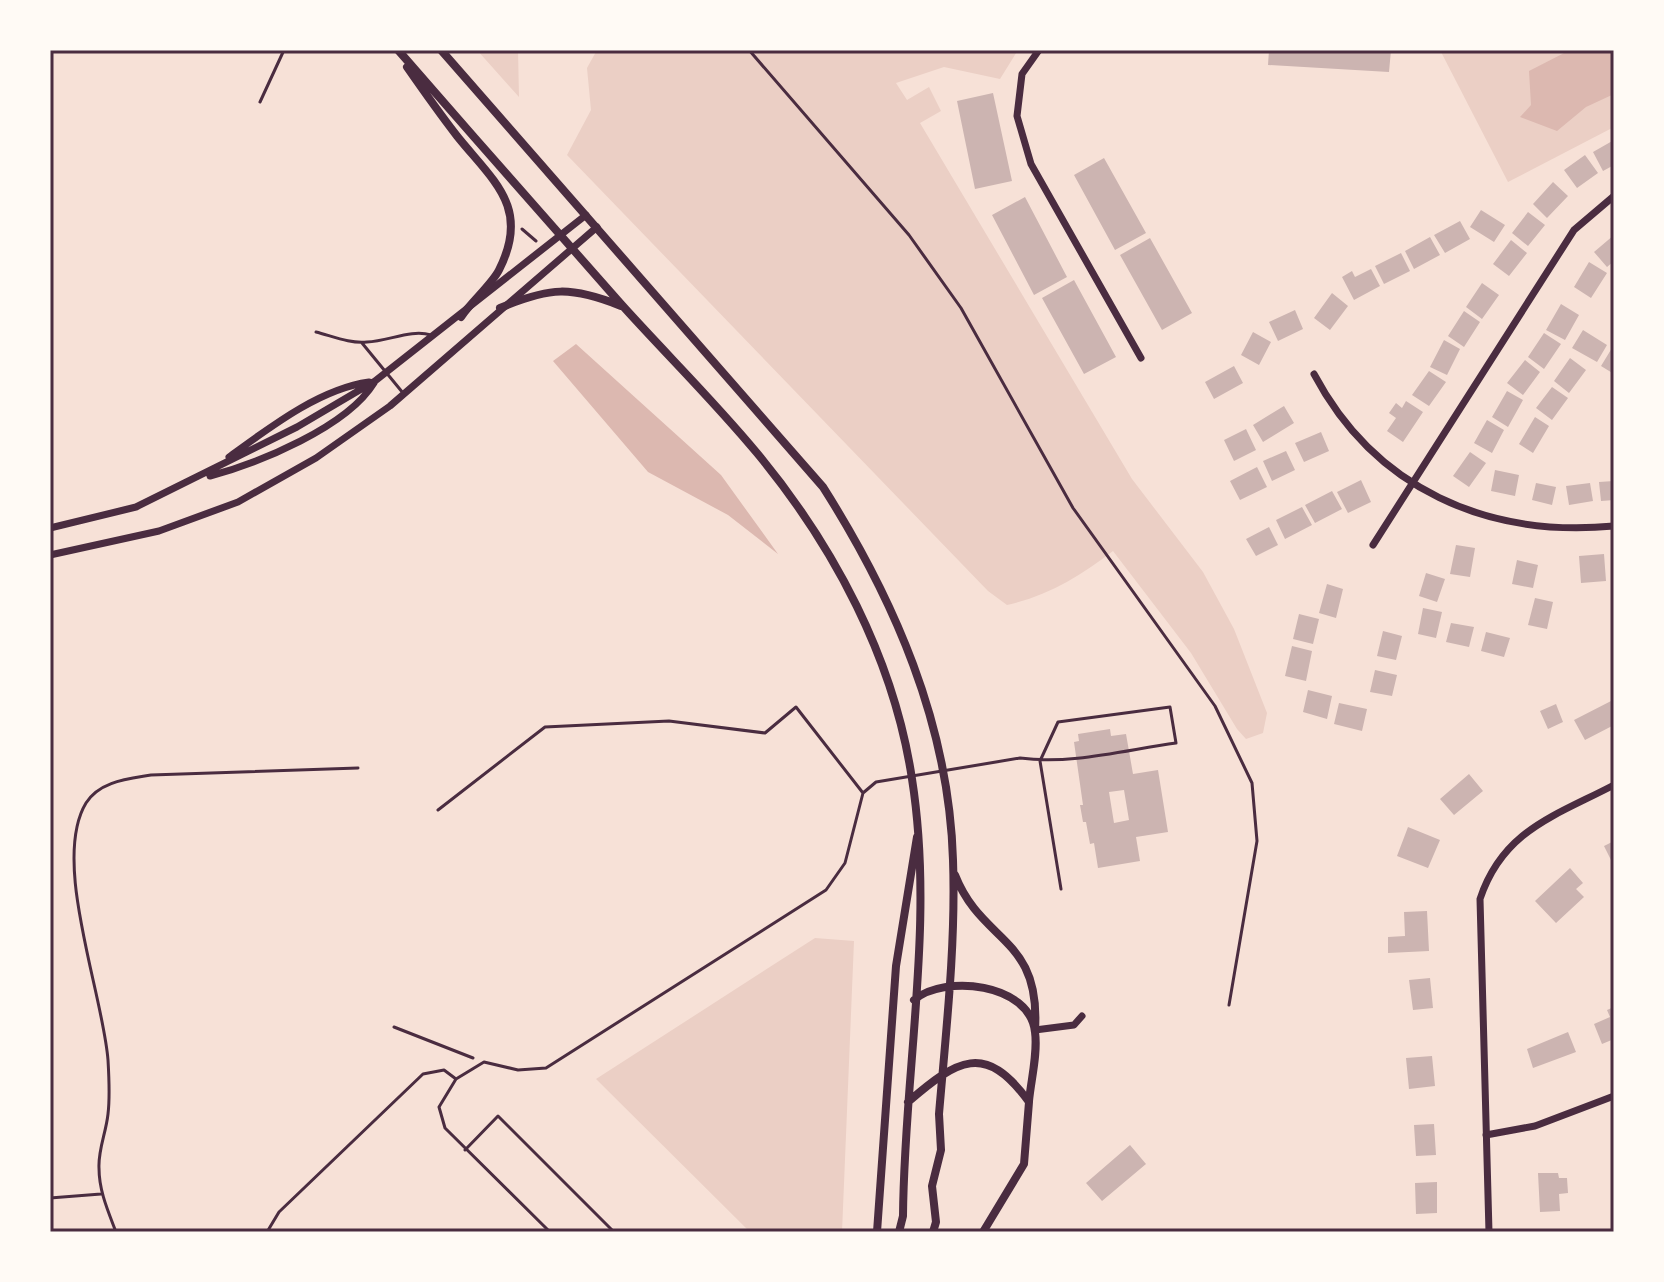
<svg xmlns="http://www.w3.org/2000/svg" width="1664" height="1282" font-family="'PT Serif',serif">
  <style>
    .green { fill: #ebcfc5 }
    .water { fill: #dcb8b0 }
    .building { fill: #ccb4b1; fill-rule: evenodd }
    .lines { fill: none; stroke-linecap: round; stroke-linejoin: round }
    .path { stroke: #4a2c40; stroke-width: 3 }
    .service { stroke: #4a2c40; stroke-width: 3 }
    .minor { stroke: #4a2c40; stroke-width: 7 }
    .tertiary { stroke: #4a2c40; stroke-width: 8 }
    .neatline { fill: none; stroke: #4a2c40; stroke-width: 3 }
  </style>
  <rect width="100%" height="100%" fill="#f7e1d7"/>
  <!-- green -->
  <path class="green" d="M477 50H518L519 97Z
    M597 50H1018L1000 79 944 67 896 83 907 100 929 87 941 111 920 123 1132 479 1203 572 1234 629 1267 713 1263 733 1246 739 1237 729 1191 653 1113 551C1080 576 1048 596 1007 605L988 591 567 155 591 110 587 68Z
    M1440 50H1614V127L1508 182Z
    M815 938 854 941 842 1232H750L596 1079Z"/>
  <!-- water -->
  <path class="water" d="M1570 50H1614V94L1586 107 1557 131 1520 117 1531 105 1529 71Z
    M576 344 721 475 778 554 728 515 648 472 553 361Z"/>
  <!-- building -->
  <path class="building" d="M1269 50H1391L1389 72 1268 65Z
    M993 93 1012 181 975 189 957 101Z
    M1614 140V165L1603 171 1593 152Z
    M1585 155 1598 173 1577 188 1564 170Z
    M1104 158 1146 233 1115 250 1074 175Z
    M1553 182 1568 196 1547 218 1533 204Z
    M1025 197 1067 277 1034 295 992 215Z
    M1481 210 1505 225 1494 242 1470 227Z
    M1528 212 1545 225 1528 246 1512 233Z
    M1460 221 1470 239 1445 253 1434 235Z
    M1614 235V261L1607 267 1594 252Z
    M1430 237 1440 255 1414 269 1405 251Z
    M1150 238 1192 313 1162 330 1120 255Z
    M1511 240 1527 253 1509 276 1493 264Z
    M1401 253 1410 271 1384 284 1375 266Z
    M1589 262 1607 273 1591 298 1574 287Z
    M1371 269 1380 286 1354 300 1342 277 1352 271 1355 277Z
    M1074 280 1116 357 1084 374 1042 298Z
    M1482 283 1499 295 1482 319 1466 307Z
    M1332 293 1348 306 1330 330 1314 318Z
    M1561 304 1579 315 1565 340 1546 330Z
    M1295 310 1303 329 1278 341 1269 322Z
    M1464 311 1480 322 1464 347 1448 336Z
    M1583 330 1607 345 1597 362 1572 348Z
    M1253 332 1271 342 1259 365 1241 355Z
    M1544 333 1561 344 1544 369 1528 357Z
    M1444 340 1460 349 1447 375 1430 367Z
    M1612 348 1614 349V374L1601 366Z
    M1570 358 1586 370 1569 393 1554 381Z
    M1525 360 1540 372 1523 395 1507 383Z
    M1234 366 1243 383 1214 399 1205 382Z
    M1429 371 1446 382 1429 406 1412 395Z
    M1552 387 1568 398 1552 420 1536 408Z
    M1507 391 1523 400 1508 427 1492 417Z
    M1406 401 1423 412 1403 442 1387 431 1396 418 1389 413 1396 403 1402 408Z
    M1284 406 1294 423 1263 442 1253 425Z
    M1535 417 1549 426 1533 453 1519 444Z
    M1487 420 1504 430 1492 453 1474 443Z
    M1246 429 1256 450 1234 461 1224 440Z
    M1321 432 1329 451 1304 462 1295 443Z
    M1286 451 1295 470 1272 481 1263 461Z
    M1470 452 1486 463 1469 487 1453 476Z
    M1257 467 1267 487 1240 500 1230 481Z
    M1495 470 1519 475 1515 496 1491 491Z
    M1361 480 1371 502 1348 513 1337 492Z
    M1614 481V500L1601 501 1599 482Z
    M1536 483 1556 487 1552 505 1532 500Z
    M1590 483 1593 501 1569 505 1566 486Z
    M1332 491 1342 509 1315 523 1305 505Z
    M1302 507 1312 525 1285 539 1276 520Z
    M1269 527 1278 545 1256 556 1246 539Z
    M1456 545 1475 548 1470 577 1450 574Z
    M1604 554 1606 581 1581 583 1579 556Z
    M1517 560 1538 565 1533 588 1512 584Z
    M1426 573 1445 579 1437 602 1419 596Z
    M1327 584 1343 589 1336 618 1319 613Z
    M1535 598 1553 602 1547 629 1528 625Z
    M1423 608 1442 612 1436 638 1418 634Z
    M1299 614 1319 619 1313 644 1293 639Z
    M1451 623 1474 627 1469 647 1446 642Z
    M1383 631 1402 636 1396 660 1377 656Z
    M1486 632 1510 638 1504 657 1481 651Z
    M1292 646 1312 651 1306 681 1285 676Z
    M1375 670 1397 675 1392 696 1370 692Z
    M1308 690 1332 696 1327 719 1303 712Z
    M1613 700 1614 725 1585 740 1574 720Z
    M1339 703 1367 709 1362 731 1334 724Z
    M1556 704 1563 722 1548 729 1540 711Z
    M1110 729 1111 736 1126 734 1133 774 1158 770 1168 832 1136 837 1140 861 1098 868 1094 843 1090 844 1086 822H1083L1080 805H1083L1074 742 1079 741 1078 734ZM1124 790 1129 820 1114 823 1109 792Z
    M1469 774 1483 791 1454 815 1440 799Z
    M1408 827 1440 840 1428 868 1397 856Z
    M1614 841V866L1604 846Z
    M1570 868 1583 883 1576 889 1584 897 1556 923 1535 901Z
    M1427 911 1429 951 1388 953V937L1405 936 1404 912Z
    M1430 978 1433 1008 1413 1010 1409 980Z
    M1614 1007V1039L1602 1044 1594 1024 1610 1017 1607 1010Z
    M1568 1032 1576 1052 1533 1068 1527 1049Z
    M1432 1056 1435 1086 1409 1089 1406 1058Z
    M1434 1124 1436 1155 1416 1156 1414 1125Z
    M1130 1145 1146 1164 1102 1201 1086 1183Z
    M1538 1173H1558L1559 1178H1567L1568 1193 1559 1194 1560 1211 1540 1212Z
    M1437 1182V1213L1416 1214 1415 1183Z"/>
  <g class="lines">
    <!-- path -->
    <path class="path" d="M749 50 909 235 961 308 1073 508 1215 706 1252 783 1257 841 1229 1005
      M522 229 536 241
      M394 1027 473 1058
      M50 1198 101 1194
      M116 1232C108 1211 99 1191 99 1168 98 1150 106 1133 108 1114 110 1098 109 1077 108 1060 103 993 51 861 86 803 100 781 128 779 151 775L358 768"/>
    <!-- service -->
    <path class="service" d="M260 102 284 50
      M316 332C332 336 350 344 367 342 389 341 411 329 431 335
      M362 343 403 393
      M438 810 545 727 669 721 765 733 796 707 863 793
      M465 1150 498 1116 614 1232
      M267 1232 279 1212 423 1074 444 1070 456 1079
      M550 1232 445 1128 439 1107 456 1079 484 1062 518 1070 546 1068 826 890 845 863 863 793 876 782 1020 758C1071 765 1125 750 1176 743L1170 707 1058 722 1040 761 1061 889"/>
    <!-- minor -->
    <path class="minor" d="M1039 50 1022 74 1017 116 1031 164 1141 358
      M1314 374C1375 489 1487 538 1614 526
      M229 457C269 428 319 389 369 382
      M210 476C259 463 347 427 374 383
      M50 528 136 507 297 427 375 381 586 215
      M1373 545 1574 230 1614 196
      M50 555 159 531 238 502 316 458 390 406 597 227
      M1035 1030 1074 1025 1082 1016
      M1486 1135 1535 1126 1614 1096
      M1489 1232 1480 899C1503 830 1555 816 1614 785"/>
    <!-- tertiary -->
    <path class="tertiary" d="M398 50C472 135 546 219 621 304 666 354 714 401 757 453 834 546 894 659 912 779 935 924 904 1071 903 1216L899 1232
      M441 50 823 487C894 599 949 724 953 860 956 944 946 1031 939 1114L941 1150 932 1186 936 1222 933 1232
      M407 67C423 90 440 114 457 136 493 181 531 207 499 270 492 284 471 302 461 317
      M500 308C550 287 571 286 621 306
      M955 875C982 944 1041 936 1035 1030
      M914 1000C944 974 1030 983 1035 1032 1038 1053 1031 1080 1029 1101
      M908 1102C957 1060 985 1041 1029 1102L1024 1164 983 1232
      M877 1232 896 966 917 837"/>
  </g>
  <!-- border -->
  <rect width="1664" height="1282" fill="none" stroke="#fffaf5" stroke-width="104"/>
  <rect x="52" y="52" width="1560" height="1178" class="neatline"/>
</svg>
